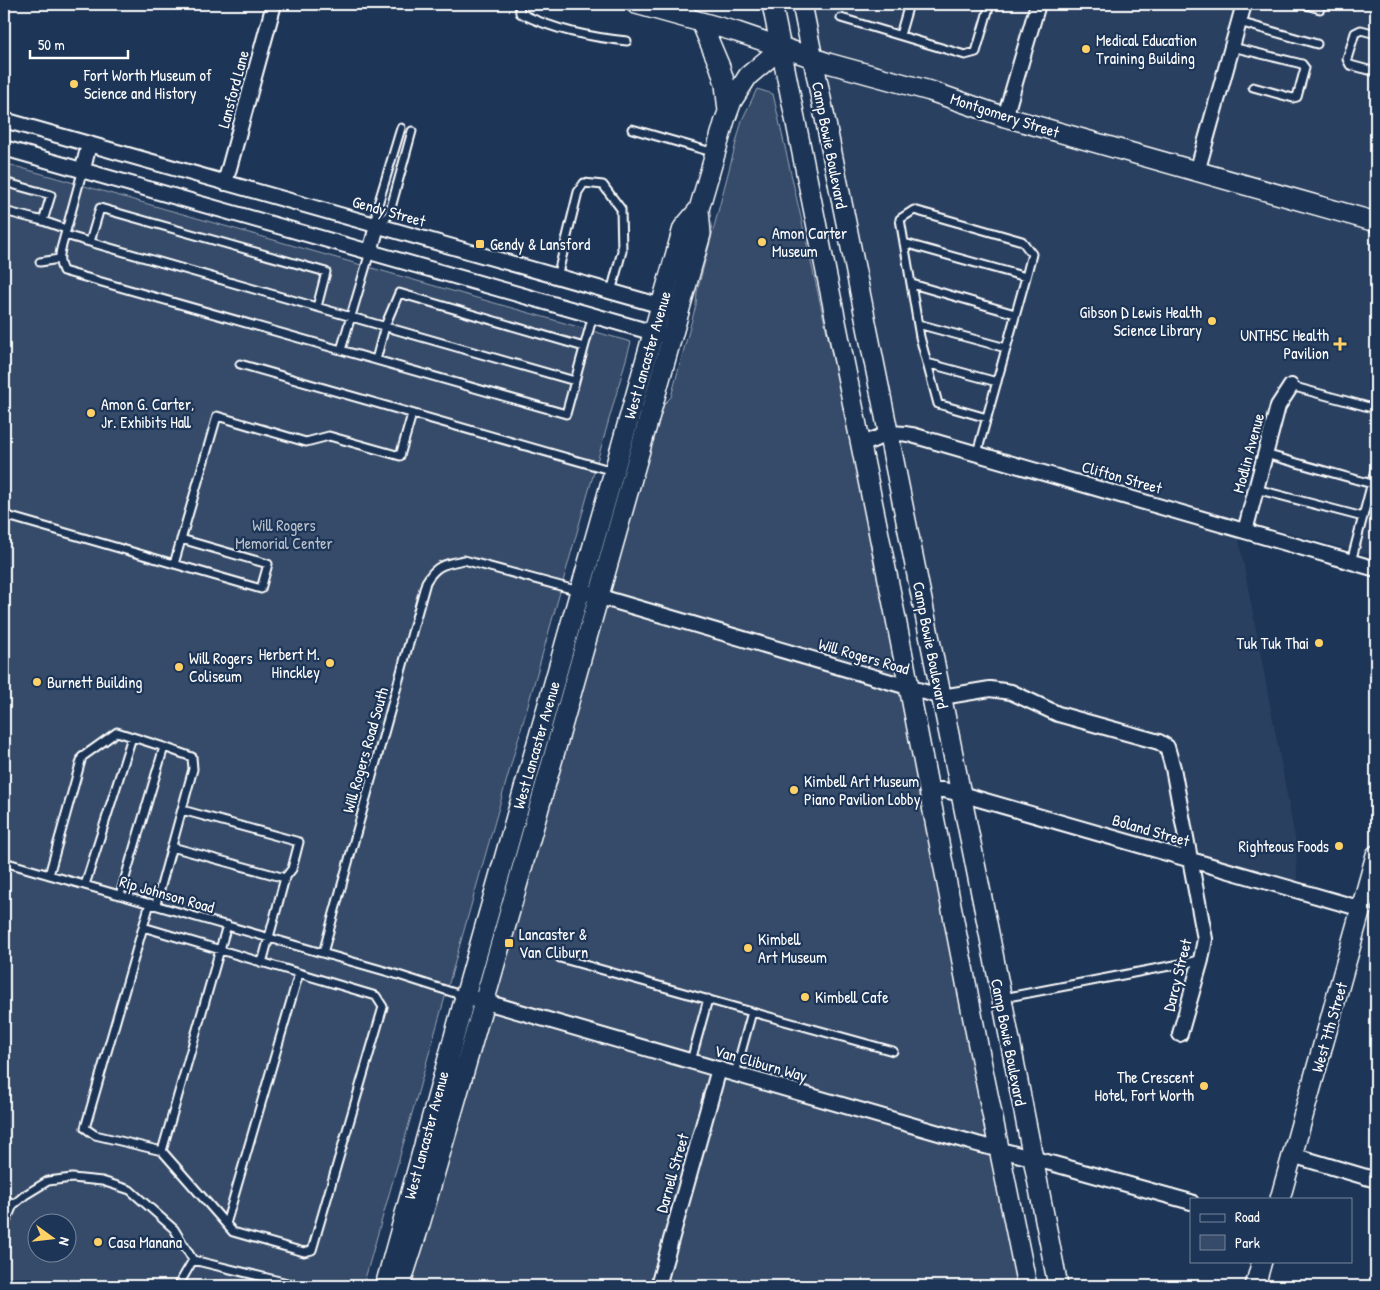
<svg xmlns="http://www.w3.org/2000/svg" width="1380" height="1290" font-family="'Patrick Hand',sans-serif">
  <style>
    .built { fill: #2a4161 }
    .green { fill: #364b69; stroke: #9aa5b4; fill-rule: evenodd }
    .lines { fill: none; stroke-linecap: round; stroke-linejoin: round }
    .lane-casing { stroke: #fff; stroke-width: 11 }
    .street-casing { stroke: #fff; stroke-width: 18 }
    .secondary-casing { stroke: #fff; stroke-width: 22 }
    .lane { stroke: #1d3557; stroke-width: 7 }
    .street { stroke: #1d3557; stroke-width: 14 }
    .secondary { stroke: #1d3557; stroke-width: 19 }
    .poi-dot { fill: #ffd166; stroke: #1d3557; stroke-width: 2 }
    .labels { text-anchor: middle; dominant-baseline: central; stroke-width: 4.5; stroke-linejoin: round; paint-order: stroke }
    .poi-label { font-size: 16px; fill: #fff; stroke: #1d3557; text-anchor: start }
    .street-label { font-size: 16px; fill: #fff; stroke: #1d3557 }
    .park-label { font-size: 16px; fill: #b9c0ca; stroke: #1d3557 }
  </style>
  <rect width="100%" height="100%" fill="#1d3557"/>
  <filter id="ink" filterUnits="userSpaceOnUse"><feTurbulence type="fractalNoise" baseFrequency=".02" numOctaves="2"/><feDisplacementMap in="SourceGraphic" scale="10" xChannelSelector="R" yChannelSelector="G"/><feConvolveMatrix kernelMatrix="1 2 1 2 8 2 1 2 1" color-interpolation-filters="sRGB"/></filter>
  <g filter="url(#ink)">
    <!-- built -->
    <path class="built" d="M811 4H1376V557L1235 518 1296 843 1297 881 967 790Z"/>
    <!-- green -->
    <path class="green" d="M757 89 773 94 856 461 936 866 985 1131 995 1171 1017 1286H411L660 408 671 397 696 305 697 292 742 120Z
      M4 163 631 342 363 1286H4ZM38 1222H68V1252H38Z"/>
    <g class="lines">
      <defs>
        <path id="lane" d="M519 4 520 13C554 30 589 37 627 41
          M1303 4 1320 9
          M841 18 965 55 976 52 990 4
          M1239 22 1317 44
          M1376 34 1361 30 1355 33 1347 59 1350 65 1376 72
          M900 35 909 4
          M1232 47 1302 64 1305 68 1297 97 1293 98 1253 87
          M632 129 715 153
          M83 169 61 249C59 258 59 263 63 271L566 414 593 315
          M4 182 51 195 43 221
          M4 211 43 221 66 229
          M377 225 389 215 412 131
          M377 226 376 211 401 128
          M65 235 575 381
          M90 242 100 208 326 272 317 307
          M904 243 1026 277
          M40 262 59 259
          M557 277 578 192 584 183 603 185 621 209 622 251 611 292
          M912 284 1015 314
          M918 324 1006 348
          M341 350 370 252
          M376 360 385 326 399 293 584 347
          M927 363 997 382
          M240 364 613 471
          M1291 386 1376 409
          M977 453 1026 277 1032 254 1022 241 914 210 900 219 920 337 938 404 987 418
          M1265 454 1372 484
          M1256 489 1363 517
          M4 515 261 589 268 564 181 539
          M1351 562 1376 467
          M174 564 217 416 306 442 329 436 400 456 412 414
          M182 810 299 842 292 869 285 878
          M172 847 285 878 262 963
          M4 862 392 973 464 996
          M49 875 82 757 117 732 164 747 120 895
          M85 885 132 737
          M156 904 193 769 192 757 164 747
          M143 927 376 996 383 1007 312 1250 304 1252 233 1232 162 1151 95 1135 85 1128 150 903
          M323 953 426 582C436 565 444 564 464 560L579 591
          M560 958 752 1012 735 1074
          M1003 998 1201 960
          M752 1012 893 1051
          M691 1061 708 999
          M162 1151 227 925
          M4 1197 13 1205
          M226 1224 299 973
          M4 1226 13 1205 25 1195 48 1181 72 1178 102 1181 130 1190 174 1229 193 1260 300 1286
          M178 1286 193 1260"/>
        <path id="street" d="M686 17 688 4
          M1005 117 1038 4
          M4 120 669 308
          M4 148 672 338
          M83 169 89 144
          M1197 172 1244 4
          M225 183 274 4
          M370 252 377 226
          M860 446C880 437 889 430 912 435L1376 569
          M1245 531 1278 406 1291 386
          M590 594 942 697 990 689 1011 692 1058 714 1159 742 1167 747 1173 768 1205 939 1201 960 1180 1034
          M929 790H944L961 794 1362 909
          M465 996 977 1144 1047 1162 1191 1202
          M1292 1155 1376 1180
          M658 1286 719 1069"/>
        <path id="secondary" d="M636 4 737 32 828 63 930 91 1005 117 1376 222
          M772 4 895 614 978 1045 1027 1286
          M802 4 988 928 1058 1286
          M701 22 720 67 725 84 728 111
          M1280 1199 1376 855
          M385 1286 470 979 683 228 699 209
          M400 1286 420 1224 489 985 701 234 699 209 725 120 732 101 748 76 781 48
          M1255 1286 1262 1261"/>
      </defs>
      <!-- lane casing -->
      <use href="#lane" class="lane-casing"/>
      <!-- street casing -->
      <use href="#street" class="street-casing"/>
      <!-- secondary casing -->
      <use href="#secondary" class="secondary-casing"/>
      <!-- lane -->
      <use href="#lane" class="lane"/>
      <!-- street -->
      <use href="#street" class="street"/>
      <!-- secondary -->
      <use href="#secondary" class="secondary"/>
    </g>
  </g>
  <!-- markers -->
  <g class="poi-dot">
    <circle cx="1086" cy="49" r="5"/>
    <circle cx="74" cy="84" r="5"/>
    <circle cx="762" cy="242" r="5"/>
    <rect x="475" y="239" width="10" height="10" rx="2.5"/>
    <circle cx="1212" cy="321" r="5"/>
    <path d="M1337.5 336.5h5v5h5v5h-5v5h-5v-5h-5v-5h5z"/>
    <circle cx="91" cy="413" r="5"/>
    <circle cx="1319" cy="643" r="5"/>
    <circle cx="330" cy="663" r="5"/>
    <circle cx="179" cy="667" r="5"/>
    <circle cx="37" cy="682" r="5"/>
    <circle cx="794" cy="790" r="5"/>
    <circle cx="1339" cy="846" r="5"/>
    <rect x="504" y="938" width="10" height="10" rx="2.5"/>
    <circle cx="748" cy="948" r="5"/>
    <circle cx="805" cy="997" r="5"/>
    <circle cx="1204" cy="1086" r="5"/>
    <circle cx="98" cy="1242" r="5"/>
  </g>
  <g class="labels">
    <!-- poi labels -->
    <g class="poi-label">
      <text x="1096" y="40">Medical Education<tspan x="1096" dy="18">Training Building</tspan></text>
      <text x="84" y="75">Fort Worth Museum of<tspan x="84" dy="18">Science and History</tspan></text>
      <text x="772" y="233">Amon Carter<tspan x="772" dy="18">Museum</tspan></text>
      <text x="490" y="244">Gendy &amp; Lansford</text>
      <text x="1202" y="312" text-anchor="end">Gibson D Lewis Health<tspan x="1202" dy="18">Science Library</tspan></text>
      <text x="1329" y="335" text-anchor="end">UNTHSC Health<tspan x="1329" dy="18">Pavilion</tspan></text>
      <text x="101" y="404">Amon G. Carter,<tspan x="101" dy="18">Jr. Exhibits Hall</tspan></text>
      <text x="1309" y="643" text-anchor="end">Tuk Tuk Thai</text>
      <text x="320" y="654" text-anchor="end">Herbert M.<tspan x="320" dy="18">Hinckley</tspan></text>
      <text x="189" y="658">Will Rogers<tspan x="189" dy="18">Coliseum</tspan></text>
      <text x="47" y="682">Burnett Building</text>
      <text x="804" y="781">Kimbell Art Museum<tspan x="804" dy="18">Piano Pavilion Lobby</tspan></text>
      <text x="1329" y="846" text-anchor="end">Righteous Foods</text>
      <text x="519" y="934">Lancaster &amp;<tspan x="519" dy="18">Van Cliburn</tspan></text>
      <text x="758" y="939">Kimbell<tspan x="758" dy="18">Art Museum</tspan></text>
      <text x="815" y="997">Kimbell Cafe</text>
      <text x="1194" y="1077" text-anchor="end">The Crescent<tspan x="1194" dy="18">Hotel, Fort Worth</tspan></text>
      <text x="108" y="1242">Casa Manana</text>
    </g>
    <!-- street labels -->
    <g class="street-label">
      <text transform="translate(233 89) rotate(-75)">Lansford Lane</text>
      <text transform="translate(1005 115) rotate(18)">Montgomery Street</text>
      <text transform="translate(830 145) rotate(79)">Camp Bowie Boulevard</text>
      <text transform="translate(389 211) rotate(16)">Gendy Street</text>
      <text transform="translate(647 355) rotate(-74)">West Lancaster Avenue</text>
      <text transform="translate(1248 453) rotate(-75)">Modlin Avenue</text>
      <text transform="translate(1122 477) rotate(16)">Clifton Street</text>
      <text transform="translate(931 645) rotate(79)">Camp Bowie Boulevard</text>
      <text transform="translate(864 656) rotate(16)">Will Rogers Road</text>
      <text transform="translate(536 745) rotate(-74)">West Lancaster Avenue</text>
      <text transform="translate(365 750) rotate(-74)">Will Rogers Road South</text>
      <text transform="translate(1151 830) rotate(16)">Boland Street</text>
      <text transform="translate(167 894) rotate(16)">Rip Johnson Road</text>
      <text transform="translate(1177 975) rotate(-76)">Darcy Street</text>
      <text transform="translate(1329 1027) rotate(-74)">West 7th Street</text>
      <text transform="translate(1009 1042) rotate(79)">Camp Bowie Boulevard</text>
      <text transform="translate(761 1063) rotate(16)">Van Cliburn Way</text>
      <text transform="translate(426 1135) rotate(-75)">West Lancaster Avenue</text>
      <text transform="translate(672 1173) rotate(-74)">Darnell Street</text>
    </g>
    <!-- park labels -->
    <g class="park-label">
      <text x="284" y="525">Will Rogers<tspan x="284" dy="18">Memorial Center</tspan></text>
    </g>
  </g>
  <!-- margin -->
  <rect width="1380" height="1290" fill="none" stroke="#1d3557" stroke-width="20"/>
  <rect x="10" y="10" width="1360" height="1270" fill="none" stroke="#fff" stroke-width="2" filter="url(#ink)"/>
  <!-- legend -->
  <rect x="1190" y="1198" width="162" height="65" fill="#1d3557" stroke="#77869a"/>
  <rect x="1200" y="1214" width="25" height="8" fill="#1d3557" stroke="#77869a"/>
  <text x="1235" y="1222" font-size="15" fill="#ffffff">Road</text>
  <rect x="1200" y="1235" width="25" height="15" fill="#364b69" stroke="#77869a"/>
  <text x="1235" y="1248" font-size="15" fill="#ffffff">Park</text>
  <!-- north arrow -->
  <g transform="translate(52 1238) rotate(105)"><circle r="24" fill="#1d3557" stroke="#77869a"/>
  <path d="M0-4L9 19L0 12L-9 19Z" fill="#ffd166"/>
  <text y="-8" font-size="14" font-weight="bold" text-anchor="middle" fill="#ffffff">N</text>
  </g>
  <!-- scale -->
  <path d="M30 50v8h98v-8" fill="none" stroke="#ffffff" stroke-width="2.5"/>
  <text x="38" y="50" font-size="15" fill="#ffffff" stroke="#1d3557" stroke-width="4" paint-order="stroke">50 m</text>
</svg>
